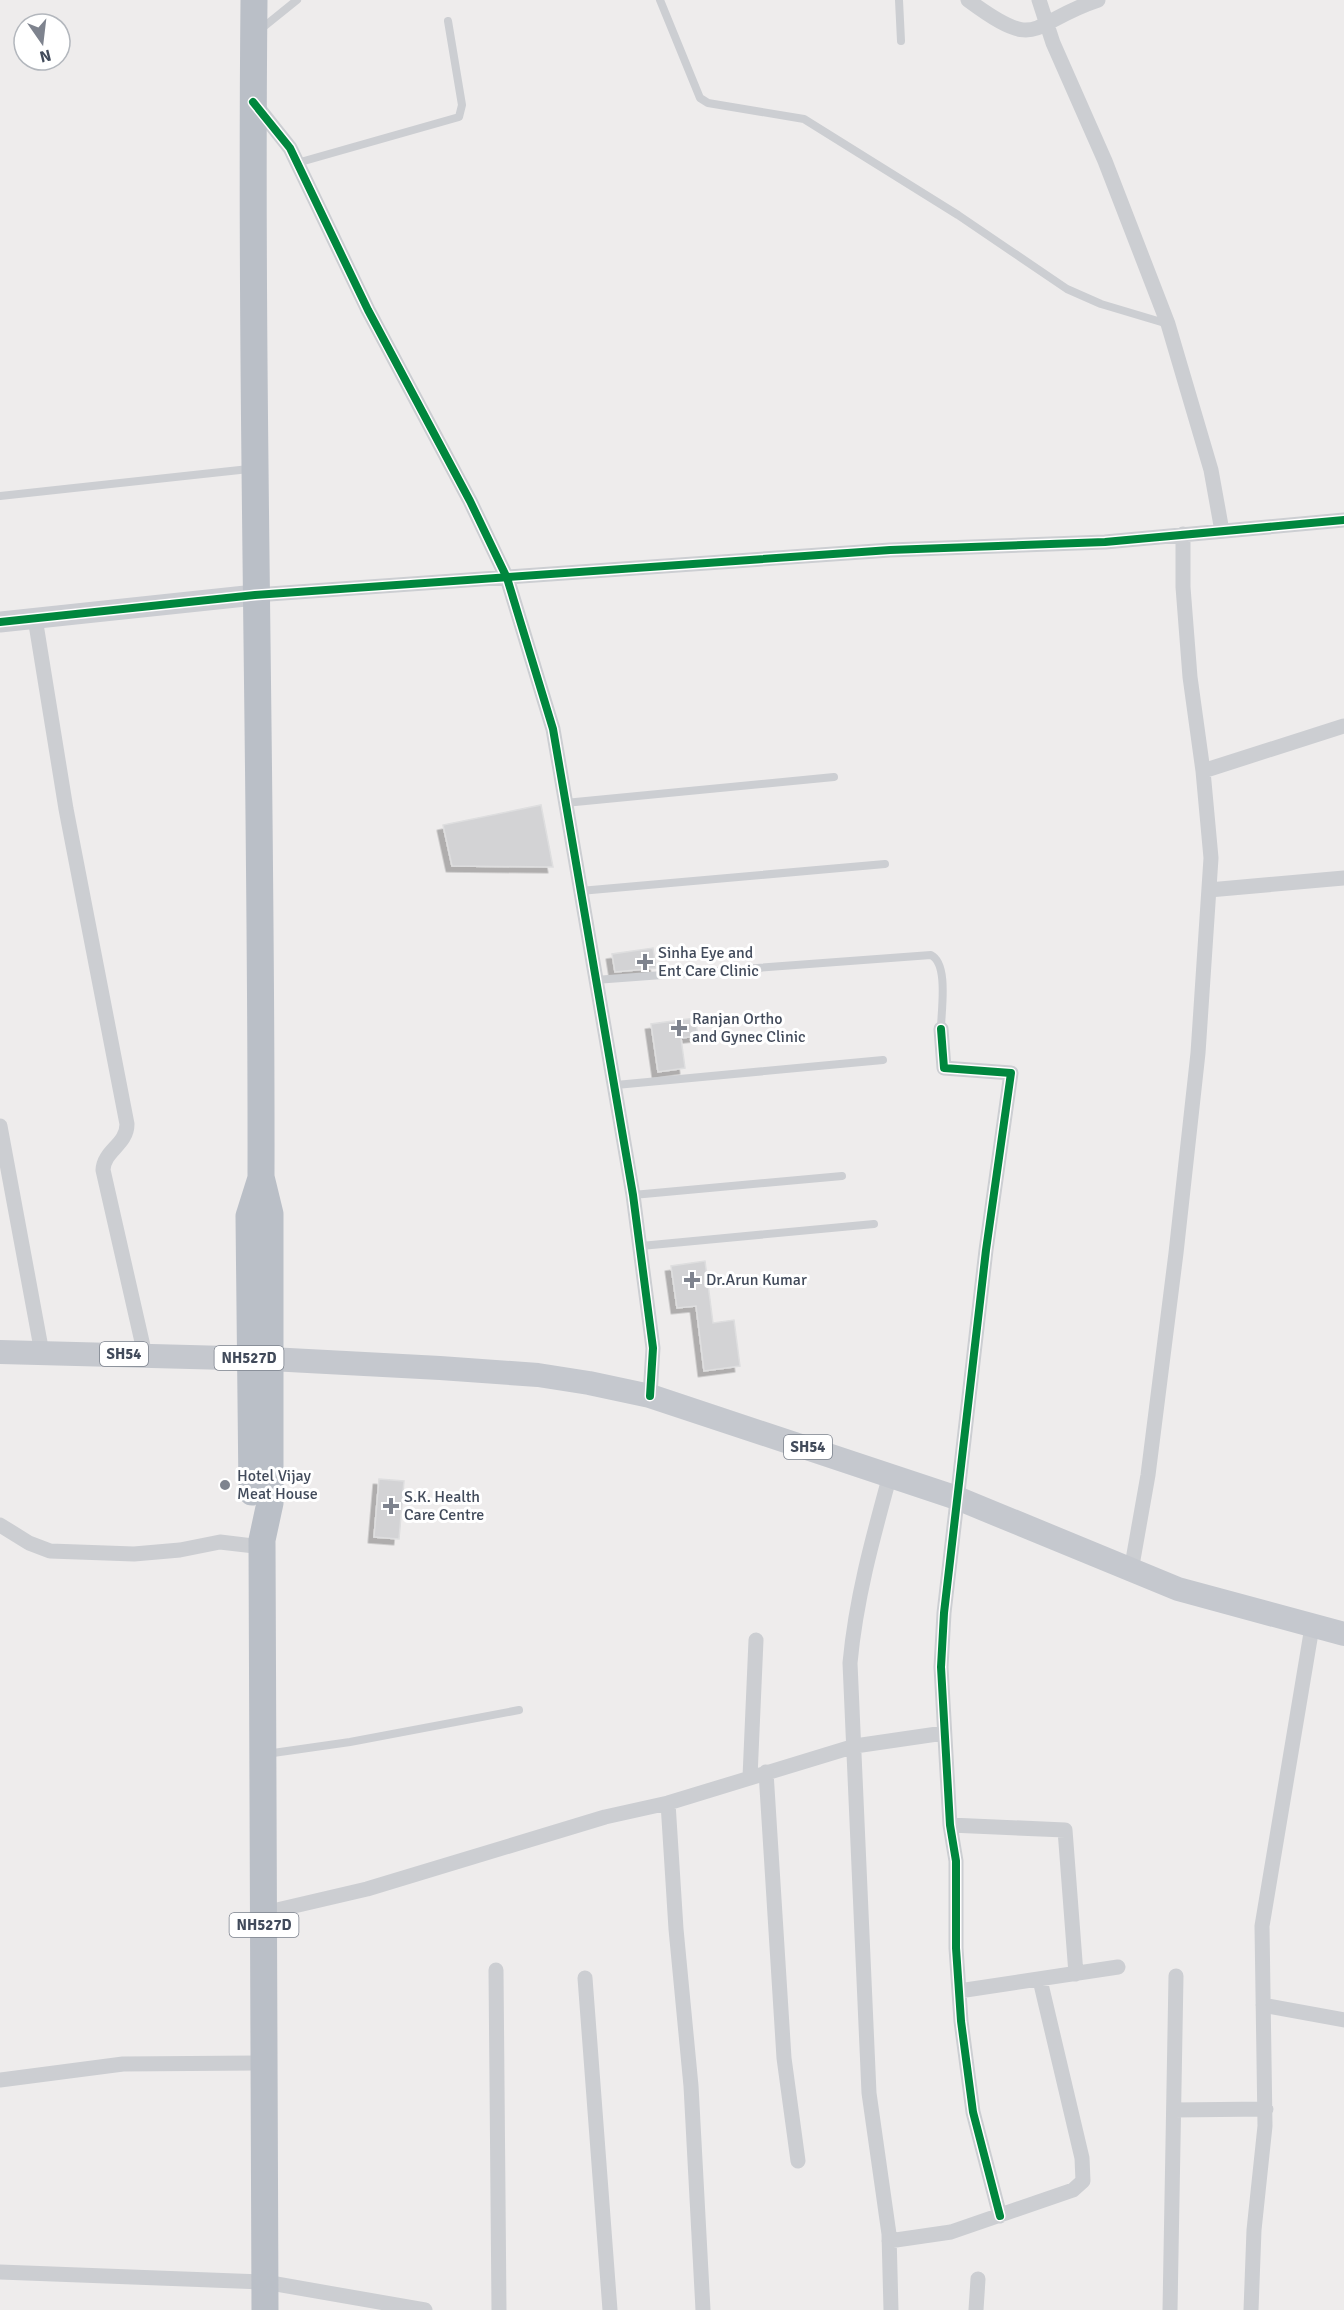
<svg xmlns="http://www.w3.org/2000/svg" width="1344" height="2310" font-family="Signika,sans-serif">
  <style>
    .building { fill: #d3d3d5; stroke: #dededf; stroke-width: 1.5; filter: url(#shadow) }
    .lines { fill: none; stroke-linecap: round; stroke-linejoin: round }
    .lane { stroke: #ccced2; stroke-width: 8 }
    .street { stroke: #ccced2; stroke-width: 15 }
    .secondary { stroke: #cbcdd2; stroke-width: 21 }
    .primary { stroke: #c5c8ce; stroke-width: 24 }
    .highway { stroke: #babfc7; stroke-width: 27 }
    .cycleway-casing { stroke: #fff; stroke-width: 11 }
    .cycleway { stroke: #00873e; stroke-width: 8 }
    .poi-dot { fill: #7e838e; stroke: #fff; stroke-width: 2 }
    .labels { text-anchor: middle; dominant-baseline: central; stroke-width: 6; stroke-linejoin: round; paint-order: stroke }
    .shield { fill: #fff; stroke: #7b818c; stroke-width: 1.5 }
    .shield-label { font-size: 15px; font-weight: bold; fill: #424b5b }
    .poi-label { font-size: 16px; fill: #424b5b; stroke: #fff; text-anchor: start }
  </style>
  <defs>
    <filter id="shadow"><feDropShadow dx="-5.5" dy="5.5" stdDeviation="0" flood-color="#0004"/></filter>
  </defs>
  <rect width="100%" height="100%" fill="#eeecec"/>
  <!-- building -->
  <path class="building" d="M541 805 553 867 452 866 443 825Z
    M653 948 656 968 615 972 612 954Z
    M695 1018 698 1036 681 1038 685 1068 658 1072 651 1024Z
    M705 1261 713 1323 734 1320 740 1366 704 1371 696 1306 677 1308 671 1266Z
    M379 1479 404 1481 399 1539 374 1537Z"/>
  <g class="lines">
    <!-- lane -->
    <path class="lane" d="M660 0 700 98 708 103 804 119 958 215 1067 289 1101 304 1168 324
      M899 0 901 41
      M261 29 297 0
      M297 163 459 117 462 105 448 21
      M0 496 249 469
      M565 803 834 777
      M580 891 885 864
      M595 980 931 955C949 964 941 1011 941 1029
      M616 1085 883 1060
      M633 1195 842 1176
      M641 1246 874 1224
      M266 1754 350 1742 519 1710"/>
    <!-- street -->
    <path class="street" d="M968 0C1041 54 1028 23 1098 0
      M1039 0 1053 43 1105 161 1168 324 1211 470 1222 531
      M255 104 290 148 368 310 470 501 507 578 553 729 633 1195 653 1348 650 1396
      M255 595 890 550 1105 542 1344 520
      M35 618 66 809 127 1124C127 1145 104 1150 103 1170L145 1355
      M1203 771 1344 726
      M1209 890 1344 878
      M941 1029 944 1068 1011 1073 986 1250 944 1613 941 1667 950 1825 956 1861V1948L961 2021 973 2112 1000 2216
      M0 1126 42 1353
      M890 1475C873 1537 856 1598 850 1663L869 2093 889 2234 891 2310
      M0 1525 29 1543 50 1551 134 1554 180 1550 220 1542 263 1547
      M1131 1571 1148 1475 1176 1253 1198 1053 1211 858 1203 771 1190 677 1183 587V534
      M766 1772 784 2058 798 2161
      M750 1777 756 1640
      M668 1803 676 1929 691 2086 703 2310
      M950 1825 1065 1830 1076 1974
      M264 1913 367 1889 605 1817 668 1803 855 1746 944 1733
      M496 1970 499 2310
      M585 1978 610 2310
      M959 1991 1118 1967
      M1263 2005 1344 2020
      M0 2080 123 2064 266 2063
      M1174 2110 1266 2109
      M889 2241 951 2232 1073 2190 1083 2181 1082 2158 1040 1980
      M0 2272 265 2282 425 2310
      M976 2310 978 2279
      M1170 2310 1176 1976
      M1251 2310 1254 2230 1265 2126 1262 1926 1312 1627"/>
    <!-- secondary -->
    <path class="secondary" d="M0 622 255 595"/>
    <!-- primary -->
    <path class="primary" d="M0 1352 270 1359 440 1368 538 1375 589 1383 650 1396 957 1498 1178 1589 1344 1634"/>
    <!-- highway -->
    <path class="highway" d="M254 0C250 393 262 785 261 1177L270 1214V1503L262 1540 265 2310
      M252 1492 249 1216 261 1178"/>
    <defs>
      <path id="cycleway" d="M253 102 290 148 368 310 470 501 507 578 553 729 633 1195 653 1348 650 1396
        M0 622 255 595 890 550 1105 542 1344 520
        M941 1029 944 1068 1011 1073 986 1250 944 1613 941 1667 950 1825 956 1861V1948L961 2021 973 2112 1000 2216"/>
    </defs>
    <!-- cycleway casing -->
    <use href="#cycleway" class="cycleway-casing"/>
    <!-- cycleway -->
    <use href="#cycleway" class="cycleway"/>
  </g>
  <!-- markers -->
  <g class="poi-dot">
    <path d="M642 953h6v6h6v6h-6v6h-6v-6h-6v-6h6z"/>
    <path d="M676 1019h6v6h6v6h-6v6h-6v-6h-6v-6h6z"/>
    <path d="M689 1271h6v6h6v6h-6v6h-6v-6h-6v-6h6z"/>
    <circle cx="225" cy="1485" r="6"/>
    <path d="M388 1497h6v6h6v6h-6v6h-6v-6h-6v-6h6z"/>
  </g>
  <g class="labels">
    <!-- shield labels -->
    <g class="shield">
      <rect x="100" y="1342" width="48" height="24" rx="4.5"/>
      <rect x="214.5" y="1346" width="69" height="24" rx="4.5"/>
      <rect x="784" y="1435" width="48" height="24" rx="4.5"/>
      <rect x="229.5" y="1913" width="69" height="24" rx="4.5"/>
    </g>
    <g class="shield-label">
      <text x="124" y="1354">SH54</text>
      <text x="249" y="1358">NH527D</text>
      <text x="808" y="1447">SH54</text>
      <text x="264" y="1925">NH527D</text>
    </g>
    <!-- poi labels -->
    <g class="poi-label">
      <text x="658" y="953">Sinha Eye and<tspan x="658" dy="18">Ent Care Clinic</tspan></text>
      <text x="692" y="1019">Ranjan Ortho<tspan x="692" dy="18">and Gynec Clinic</tspan></text>
      <text x="706" y="1280">Dr.Arun Kumar</text>
      <text x="237" y="1476">Hotel Vijay<tspan x="237" dy="18">Meat House</tspan></text>
      <text x="404" y="1497">S.K. Health<tspan x="404" dy="18">Care Centre</tspan></text>
    </g>
  </g>
  <!-- north arrow -->
  <g transform="translate(42 42) rotate(166)"><circle r="28" fill="#ffffff" stroke="#b3b7bd" stroke-width="1.5"/>
  <path d="M0-4.5L10 22L0 15L-10 22Z" fill="#7e838e"/>
  <text y="-9" font-size="16" font-weight="bold" text-anchor="middle" fill="#424b5b">N</text>
  </g>
</svg>
